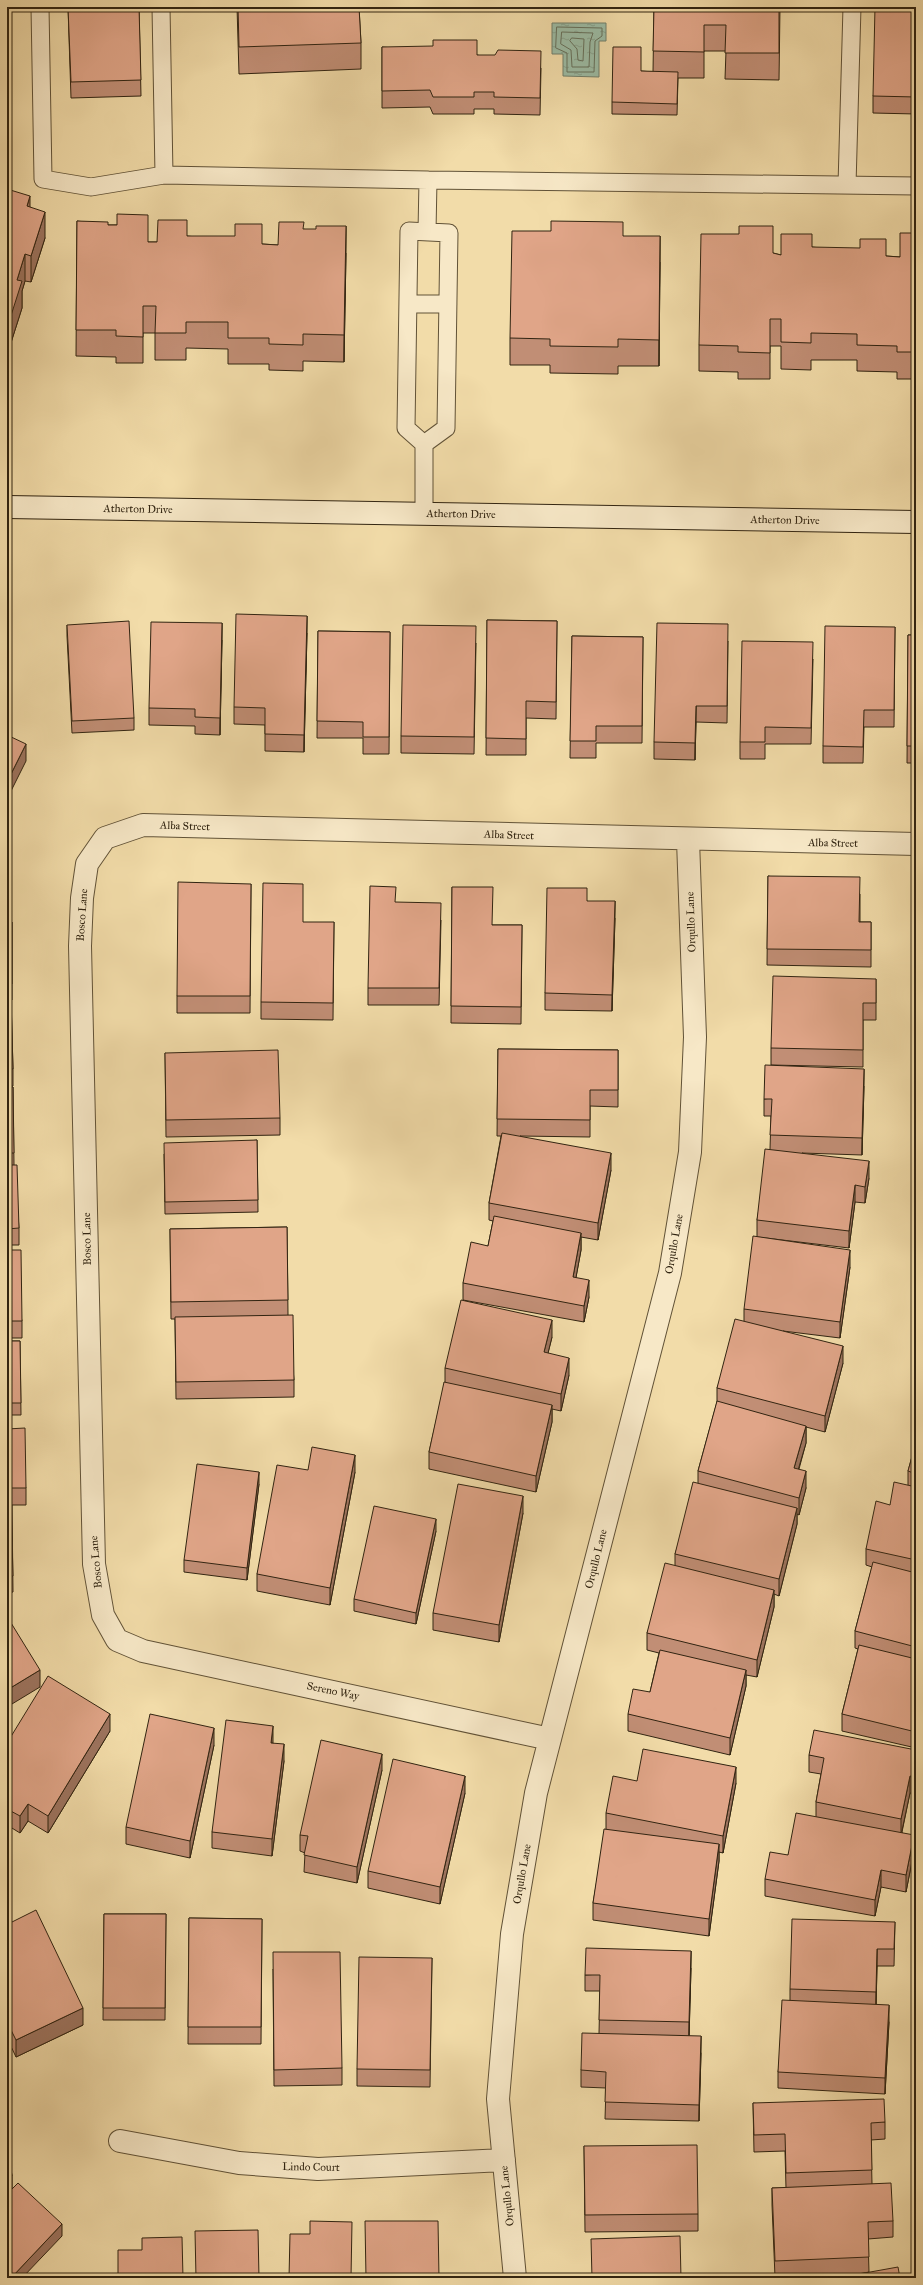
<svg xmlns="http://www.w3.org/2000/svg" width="923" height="2285" font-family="'IM FELL Great Primer',serif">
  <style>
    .water { fill: url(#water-ripples); stroke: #717f6a }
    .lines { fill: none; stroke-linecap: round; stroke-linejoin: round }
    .shore { stroke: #66705b; stroke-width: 1 }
    .lane-casing { stroke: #615237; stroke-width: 19 }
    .street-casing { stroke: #615237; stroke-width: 24 }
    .secondary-casing { stroke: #312411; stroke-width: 24 }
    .lane { stroke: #f7e8c7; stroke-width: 17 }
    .street { stroke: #f7e8c7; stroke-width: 22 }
    .secondary { stroke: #f7e8c7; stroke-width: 22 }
    .wall { fill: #c18e75; stroke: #312411 }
    .shaded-wall { fill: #9d745f; stroke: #312411 }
    .building { fill: #e0a588; stroke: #312411 }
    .labels { text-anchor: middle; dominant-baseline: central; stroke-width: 3.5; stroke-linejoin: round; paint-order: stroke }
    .street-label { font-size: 11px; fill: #312411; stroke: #f7e8c7 }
  </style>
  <defs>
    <pattern id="water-ripples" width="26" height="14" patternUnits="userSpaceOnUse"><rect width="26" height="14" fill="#9cbca5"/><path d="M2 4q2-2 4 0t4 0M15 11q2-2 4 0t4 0" fill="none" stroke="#87a18d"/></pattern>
  </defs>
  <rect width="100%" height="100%" fill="#f2dca9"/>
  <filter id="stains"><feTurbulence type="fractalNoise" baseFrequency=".005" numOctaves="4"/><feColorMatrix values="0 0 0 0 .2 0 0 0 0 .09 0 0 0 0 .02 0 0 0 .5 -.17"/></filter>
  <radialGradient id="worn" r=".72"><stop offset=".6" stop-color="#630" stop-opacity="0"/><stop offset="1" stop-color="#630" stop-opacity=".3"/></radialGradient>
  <!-- water -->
  <path class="water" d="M552 23H606V41H599V77L563 76V54H552Z"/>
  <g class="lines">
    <!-- shore -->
    <path class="shore" d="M557 27 602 28V36L595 41 594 72H567V53L556 48Z
      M562 32 593 33 590 42 589 67H572L571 50 561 44Z
      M572 38 584 39 583 61 578 60 577 49 570 41Z"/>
    <defs>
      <path id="lane" d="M40 7 43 179 91 187 164 175 161 7
        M164 175 428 180
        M847 185 852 7
        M409 231 449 233 446 428 424 444 406 428Z
        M427 232 428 180 916 186
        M408 304H448
        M424 514V444"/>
      <path id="street" d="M550 1739 143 1651 117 1640 103 1615 94 1564 80 946 82 898 87 864 105 838 143 825 916 844
        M120 2141 239 2163 318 2169 504 2160
        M515 2278 498 2099 512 1934 536 1793 670 1273 690 1152 695 1037 688 840"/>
      <path id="secondary" d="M7 507 916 522"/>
    </defs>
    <!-- lane casing -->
    <use href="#lane" class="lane-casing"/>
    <!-- street casing -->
    <use href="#street" class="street-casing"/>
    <!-- secondary casing -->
    <use href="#secondary" class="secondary-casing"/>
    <!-- lane -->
    <use href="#lane" class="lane"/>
    <!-- street -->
    <use href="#street" class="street"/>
    <!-- secondary -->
    <use href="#secondary" class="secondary"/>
  </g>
  <!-- wall -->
  <path class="wall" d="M68 7H139L141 96 71 98Z
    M237 7H359L361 43V69L239 74Z
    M654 7H780L779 80 725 79 726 51H704V78H678L677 115 612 114V102L641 71 653 72Z
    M916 8V114L873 113V96Z
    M382 47 477 55 541 68 540 115 494 114V109H474V114H433L430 107 382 108Z
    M7 189 30 207 45 238 31 282 25 281 22 291V308L8 352 7 351Z
    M77 221 108 225H117L148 242H157L187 236 262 244 278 245 304 229 346 253 344 362 303 361V371L269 370V364H228V349L186 348V360H155V333H143V363H116V357L76 356Z
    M916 233V379H897V372L857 371V360H811V370L781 369V346H770V379H738V372L699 371V345L773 253 781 255 812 247 886 256 900 257Z
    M623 236 660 262 659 366H618V374L550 373V365H510V338Z
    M487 620 557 621 556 719 526 718V755H486Z
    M67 625 134 718V730L72 733 67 636Z
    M895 627 894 727H864L863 763H823V746Z
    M318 631 390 632 389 754H363V738H317Z
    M307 633 304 752 265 751V725L234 724V707Z
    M908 635H916V763H907Z
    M572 636 643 637 642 743H596V758H570Z
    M222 640 220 735 195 734V726L149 725V708Z
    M728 641 727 723 696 722 695 760 654 759V742Z
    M476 643 474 754 401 753V736Z
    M813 659 811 744H765V759H740V742Z
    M768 876 860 894V922H871V967L767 965Z
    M251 884 250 1013H177V996Z
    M452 887 492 925H522L521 1024 451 1023Z
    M587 901 615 918 612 1011 545 1010V993Z
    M441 920 439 1005H368V988Z
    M7 922H12V1000H11L13 1069V1086H7Z
    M334 922 333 1020 261 1019V1002Z
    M876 979V1020H863V1067L771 1065V1048Z
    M498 1049 618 1050V1107L590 1106V1137L520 1136 611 1170 598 1240 581 1237V1250L576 1277 589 1297 584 1322 463 1300V1283L488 1246 493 1221 489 1220V1203L501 1136H497Z
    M165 1053 280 1118V1135L166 1137Z
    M864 1086 862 1155 802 1153 869 1178 865 1203 855 1202 849 1248 757 1237V1220L770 1149 771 1116H764V1099Z
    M7 1087H13L14 1165 19 1228V1245H7Z
    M257 1140 258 1212 165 1214 164 1154Z
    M287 1227 288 1315 294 1380V1397L176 1399 175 1319H171L170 1229Z
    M7 1250 22 1321V1338H7Z
    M850 1267 840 1338 783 1331 843 1363 825 1432 806 1427V1443L799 1469 806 1488 799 1515 797 1514V1524L779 1596 774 1594V1607L757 1677 746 1675V1686L730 1755 628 1731V1714L650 1692 659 1653 647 1650V1633L675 1566V1554L698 1484V1471L717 1402V1388L744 1321V1309Z
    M552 1337 548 1353 569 1375 561 1411 552 1409V1422L536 1492 429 1469V1452L445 1382V1368Z
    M7 1341H20L21 1415H7Z
    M7 1429 26 1488V1505H12L13 1592 7 1593Z
    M916 1442V1748L842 1731V1714L858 1649 855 1648V1631L872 1567 866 1565V1549L890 1505 908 1485V1471Z
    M308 1470 355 1472 330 1605 257 1591V1574Z
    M259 1484 247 1580 184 1572V1560Z
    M523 1513 499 1642 433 1630V1613Z
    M436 1531 416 1624 354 1611V1599Z
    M110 1731 48 1833 28 1821 20 1833 7 1825V1743Z
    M273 1743 284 1761 272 1856 212 1848V1832Z
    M214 1745 190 1858 126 1844V1827Z
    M916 1750V1794L910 1793 902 1832 914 1851 906 1892 881 1887 875 1916 765 1896V1879L788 1855 816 1817V1802L821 1774 809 1772V1755Z
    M382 1770 357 1883 304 1872 305 1853 300 1851V1835Z
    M637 1781 736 1783 723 1853 719 1852V1861L709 1936 593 1920V1903L606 1829V1813Z
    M465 1793 440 1904 368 1888V1871Z
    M104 1914H166L165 2020H103Z
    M189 1918 262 1919 261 2044H188Z
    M7 1922 83 2025 16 2057 7 2038Z
    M895 1922 894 1966H877L876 2005 889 2022 885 2094 778 2088V2072L790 2000V1989Z
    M432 1958 430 2087 357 2086V2069Z
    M691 1968 689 2036 701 2053 699 2121 605 2119 606 2088 581 2087V2070L599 2033 600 1991H585V1975Z
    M273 1969 342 2068V2085L274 2086Z
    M753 2103 885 2122V2139L871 2140 872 2184 893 2221V2237L868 2239 869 2272 858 2274 775 2277 772 2205V2188H786L785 2151 754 2152Z
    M7 2144 12 2176V2188L7 2189Z
    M584 2146 698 2214V2231L585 2232Z"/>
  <!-- shaded-wall -->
  <path class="shaded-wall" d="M30 196V223L27 206Z
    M45 212V238L31 282V256Z
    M346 226V253L344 362V335Z
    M660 236V262L659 366V340Z
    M25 254V281L22 291V308L8 352V325L17 280Z
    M307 616V633L304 752V735Z
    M222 623V640L220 735V718Z
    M696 706V722L695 760V743Z
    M26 744V761L7 799V782Z
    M615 901V918L612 1011V995Z
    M864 1069V1086L862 1155V1138Z
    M611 1153V1170L598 1240V1223Z
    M869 1161V1178L865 1203V1187Z
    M855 1185V1202L849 1248V1231Z
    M581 1233V1250L573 1294V1277Z
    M850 1250V1267L840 1338V1322Z
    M589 1280V1297L584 1322V1306Z
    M552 1320V1337L544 1369V1352Z
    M843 1346V1363L825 1432V1416Z
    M569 1358V1375L561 1411V1394Z
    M552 1405V1422L536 1492V1476Z
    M806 1426V1443L794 1484V1468Z
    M355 1455V1472L330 1605V1588Z
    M806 1471V1488L799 1515V1498Z
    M259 1472V1484L247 1580V1568Z
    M523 1496V1513L499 1642V1625Z
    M797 1508V1524L779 1596V1579Z
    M436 1519V1531L416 1624V1613Z
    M774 1590V1607L757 1677V1660Z
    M40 1670V1687L7 1707V1690Z
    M746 1670V1686L730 1755V1738Z
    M110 1714V1731L48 1833V1816Z
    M273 1726V1743H271Z
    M214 1728V1745L190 1858V1841Z
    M284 1744V1761L272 1856V1839Z
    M382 1754V1770L357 1883V1867Z
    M736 1767V1783L723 1853V1836Z
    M465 1776V1793L440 1904V1887Z
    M910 1776V1793L901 1835V1819Z
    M28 1804V1821L20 1833V1816Z
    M914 1835V1851L906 1892V1875Z
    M719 1844V1861L709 1936V1919Z
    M881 1870V1887L875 1916V1900Z
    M877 1949V1966L876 2009V1992Z
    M691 1951V1968L689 2039V2022Z
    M889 2005V2022L885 2094V2078Z
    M83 2008V2025L16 2057V2040Z
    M701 2036V2053L699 2121V2105Z
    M62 2224V2236L22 2278H11Z"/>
  <!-- building -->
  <path class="building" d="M68 7H139L141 80 71 82Z
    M238 7H359L361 43 239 47Z
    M654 7H779V53H725L726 25H704V52L653 51Z
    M875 7 916 8V97L873 96Z
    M433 40H477V55H495L498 50 541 51 540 98 494 97V92H474V97H433L430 90 382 91V47L433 46Z
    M613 47H641V71L678 72 677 104 612 102Z
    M7 189 30 196 27 206 45 212 31 256 25 254 17 280 22 281 8 325H7Z
    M117 214 148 215V242H157L158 220H187V236H235V224H262V244L278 245 279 222H304L303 229H316V226H346L344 335 303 334V345L269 344V338H228V322H186V333H155L156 306H143V337L116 336V330H76L77 221 108 222V225H117Z
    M551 221 623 222V236H660L659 340 618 339V347L550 346V339L510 338 512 231H551Z
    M739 226H773V253L781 255V234H812V247L860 248V239H886V256L900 257V233H916V352H897V346L857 345V334L811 333V343L781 342V319H770V353L738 352V346L699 345 701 234H739Z
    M236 614 307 616 304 735 265 734V708L234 707Z
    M487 620 557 621 556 702 526 701V739L486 738Z
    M129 621 134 718 72 721 67 625Z
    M151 622 222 623 220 718 195 717V709L149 708Z
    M657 623 728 624 727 706H696L695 743 654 742Z
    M403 625 476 626 474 737 401 736Z
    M825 626 895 627 894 710H864L863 747 823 746Z
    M318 631 390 632 389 737H363V722L317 721Z
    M908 635H916V746H907Z
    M572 636 643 637 642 726H596V741H570Z
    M742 641 813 642 811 728 765 727V742H740Z
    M7 735 26 744 7 782Z
    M768 876 860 877 859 922H871V950L767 949Z
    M178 882 251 884 250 996H177Z
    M263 883 303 884V922H334L333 1003 261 1002Z
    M370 886 396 887 395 902 441 903 439 988H368Z
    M452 887H493L492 925H522L521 1007 451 1006Z
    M547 888H587V901H615L612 995 545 993Z
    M7 922H12V984H7Z
    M773 976 876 979V1003H863V1050L771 1048Z
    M7 997H11L13 1069H7Z
    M498 1049 618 1050V1090H590V1120L497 1119Z
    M278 1050 280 1118 166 1120 165 1053Z
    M765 1065 864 1069 862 1138 770 1135 772 1099H764Z
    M7 1087H13L14 1153H7Z
    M502 1133 611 1153 598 1223 489 1203Z
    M257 1140 258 1200 165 1202 164 1143Z
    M765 1149 869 1161 865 1187 855 1185 849 1231 757 1220Z
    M7 1165H17L19 1228 7 1229Z
    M494 1216 581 1233 573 1277 589 1280 584 1306 463 1283 471 1242 488 1246Z
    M287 1227 288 1300 171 1302 170 1229Z
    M753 1236 850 1250 840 1322 744 1309Z
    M7 1250H21L22 1321H7Z
    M461 1300 552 1320 544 1352 569 1358 561 1394 445 1368Z
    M293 1315 294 1380 176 1382 175 1317Z
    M735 1319 843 1346 825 1416 717 1388Z
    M7 1341H20L21 1403H7Z
    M444 1382 552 1405 536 1476 429 1452Z
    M717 1401 806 1426 794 1468 806 1471 799 1498 698 1471Z
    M25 1428 26 1488H7V1429Z
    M916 1442V1474L908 1471Z
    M312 1447 355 1455 330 1588 257 1574 277 1465 308 1470Z
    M197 1464 259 1472 247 1568 184 1560Z
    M693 1482 797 1508 779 1579 675 1554Z
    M894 1482 916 1487V1560L866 1549 876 1501 890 1505Z
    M458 1484 523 1496 499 1625 433 1613Z
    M7 1502H11L13 1576H7Z
    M374 1506 436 1519 416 1613 354 1599Z
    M873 1562 916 1573V1647L855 1631Z
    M665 1563 774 1590 757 1660 647 1633Z
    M8 1618 40 1670 7 1690V1619Z
    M859 1645 916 1659V1732L842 1714Z
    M660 1650 746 1670 730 1738 628 1714 633 1689 650 1692Z
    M48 1676 110 1714 48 1816 28 1804 20 1816 7 1809V1784L10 1779 7 1778V1743Z
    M150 1714 214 1728 190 1841 126 1827Z
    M226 1720 273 1726 271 1743 284 1744 272 1839 212 1832Z
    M814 1730 916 1750V1777L910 1776 901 1819 816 1802 824 1758 809 1755Z
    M321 1740 382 1754 357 1867 304 1855 308 1836 300 1835Z
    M643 1749 736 1767 723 1836 606 1813 613 1776 637 1781Z
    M393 1759 465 1776 440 1887 368 1871Z
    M796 1813 914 1835 906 1875 881 1870 875 1900 765 1879 770 1852 788 1855Z
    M604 1829 719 1844 709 1919 593 1903Z
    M36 1910 83 2008 16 2040 7 2022V1922L8 1924Z
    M104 1914H166L165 2008H103Z
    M189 1918 262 1919 261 2027H188Z
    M792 1919 895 1922 894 1949H877L876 1992 790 1989Z
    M586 1948 691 1951 689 2022 599 2020 600 1975H585Z
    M273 1952H340L342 2068 274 2070Z
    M359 1957 432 1958 430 2070 357 2069Z
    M782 2000 889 2005 885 2078 778 2072Z
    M582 2033 701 2036 699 2105 605 2102 606 2072 581 2070Z
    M884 2099 885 2122 871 2123 872 2170 786 2173 785 2134 754 2135 753 2103Z
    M7 2144 12 2176 7 2177Z
    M697 2145 698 2214 585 2215 584 2146Z
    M18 2183 62 2224 11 2278H7V2194Z
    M891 2183 893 2221 868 2222 869 2257 775 2261 772 2188Z
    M310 2221 352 2222 351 2278H289L290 2234H310Z
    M365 2221H438L439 2278H366Z
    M258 2230 259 2278H196L195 2231Z
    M680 2236 681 2278H592L591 2239Z
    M182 2237 183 2278H118V2250H142V2238Z
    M898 2267 900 2278H837Z"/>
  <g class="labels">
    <!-- street labels -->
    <g class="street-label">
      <text transform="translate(138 509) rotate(1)">Atherton Drive</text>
      <text transform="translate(461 514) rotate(1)">Atherton Drive</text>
      <text transform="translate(785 520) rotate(1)">Atherton Drive</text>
      <text transform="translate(185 826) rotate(2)">Alba Street</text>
      <text transform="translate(509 835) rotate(2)">Alba Street</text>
      <text transform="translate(833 843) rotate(1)">Alba Street</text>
      <text transform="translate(82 915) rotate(-86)">Bosco Lane</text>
      <text transform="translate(691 922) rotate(-92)">Orqullo Lane</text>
      <text transform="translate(87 1239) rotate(-91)">Bosco Lane</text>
      <text transform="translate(674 1244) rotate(-80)">Orqullo Lane</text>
      <text transform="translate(596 1559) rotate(-76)">Orqullo Lane</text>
      <text transform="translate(96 1562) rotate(-95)">Bosco Lane</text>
      <text transform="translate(333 1691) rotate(12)">Sereno Way</text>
      <text transform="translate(522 1874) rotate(-80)">Orqullo Lane</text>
      <text transform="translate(311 2167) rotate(1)">Lindo Court</text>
      <text transform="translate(507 2196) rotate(-96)">Orqullo Lane</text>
    </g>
  </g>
  <!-- margin -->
  <rect width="923" height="2285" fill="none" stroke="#f2dca9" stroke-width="24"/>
  <rect x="8" y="8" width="907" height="2269" fill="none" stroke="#312411" stroke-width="2"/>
  <rect x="12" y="12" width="899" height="2261" fill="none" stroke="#312411"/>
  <rect width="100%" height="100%" filter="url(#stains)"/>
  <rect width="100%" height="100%" fill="url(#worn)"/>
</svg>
